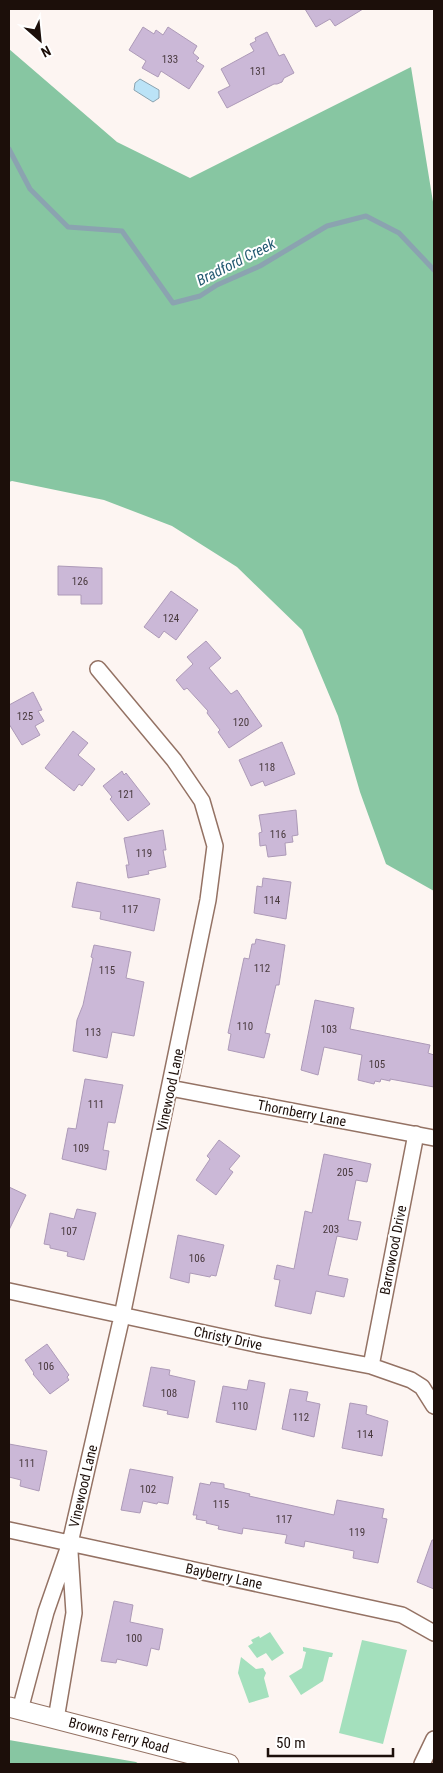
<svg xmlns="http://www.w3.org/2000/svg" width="443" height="1773" font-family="'Roboto Condensed',sans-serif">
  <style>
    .green { fill: #a4e0bd }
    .forest { fill: #87c6a2 }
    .water { fill: #bbe3f7; stroke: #8ba3b0 }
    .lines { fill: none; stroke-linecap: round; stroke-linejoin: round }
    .stream { stroke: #8ba3b0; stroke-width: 5 }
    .building { fill: #cbb8d7; stroke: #ad9ab8 }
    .minor-casing { stroke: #947264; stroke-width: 18 }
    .tertiary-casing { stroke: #947264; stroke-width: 21 }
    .minor { stroke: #fff; stroke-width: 15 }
    .tertiary { stroke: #fff; stroke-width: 19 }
    .labels { text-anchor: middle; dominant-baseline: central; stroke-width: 4; stroke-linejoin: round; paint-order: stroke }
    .number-label { font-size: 11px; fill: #48393d }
    .street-label { font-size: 14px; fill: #1c0f0a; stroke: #fff }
    .water-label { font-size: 15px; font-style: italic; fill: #255b72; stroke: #fff }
  </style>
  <rect width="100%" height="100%" fill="#fdf5f2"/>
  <!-- green -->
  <path class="green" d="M270 1632 284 1653 272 1661 266 1653 257 1658 248 1646 253 1643 251 1640 259 1636 260 1638Z
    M362 1640 407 1650 383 1744 339 1733Z
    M303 1647 333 1653 332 1657H329L323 1681 301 1695 289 1676 302 1668 306 1652 303 1651Z
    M241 1657 256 1669 263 1668 266 1673 264 1678 269 1697 249 1703 238 1673Z"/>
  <!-- forest -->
  <path class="forest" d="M9 49 117 142 190 178 411 67 434 208V891L386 864 360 792 338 716 302 630 237 567 172 526 104 500 12 481 9 482Z
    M9 1740 136 1762 139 1764H9Z"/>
  <!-- water -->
  <path class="water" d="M140 79 159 90V98L153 102 134 90 135 83Z"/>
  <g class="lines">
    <!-- stream -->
    <path class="stream" d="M9 149 30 189 68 227 122 231 173 303 200 296 217 285 260 266 327 226 366 216 399 233 434 270"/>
  </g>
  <!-- building -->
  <path class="building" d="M305 9H363L335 26 330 19 316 27Z
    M143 27 154 34 156 30 163 35 168 27 197 46 193 53 199 58 196 61 204 66 189 89 161 71 158 77 142 68 146 61 129 50Z
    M267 32 279 56 284 54 294 73 284 78 282 82 277 84H274L227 108 218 92 230 86 221 69 254 51 250 44 256 41 255 38Z
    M58 566 102 568V604H81V595H58Z
    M171 591 198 610 176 640 164 631 159 638 144 627Z
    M206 641 221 658 209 668 231 694 237 690 262 726 229 748 218 732 220 730 207 713 208 711 187 688 184 690 176 680 193 664 187 657Z
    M33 692 42 710 38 711 44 721 35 726 40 735 22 745 9 724V705Z
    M73 731 88 743 78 755 95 769 82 786 79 784 74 791 45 768Z
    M282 742 295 774 265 786 263 781 251 786 239 760Z
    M122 771 124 775 126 773 150 804 128 821 110 799 112 797 103 786Z
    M296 810 298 835 292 836 293 842 285 843 286 855 268 857 266 845 260 846 259 833 262 832 259 815Z
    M163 830 166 850H163L166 867 148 871 149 874 128 878 126 865H129L124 838Z
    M263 878 291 882 286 919 254 913 257 886 262 887Z
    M77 882 160 899 154 931 100 919 101 912 72 907Z
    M256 939 285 945 279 985H276L265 1033 270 1034 264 1058 228 1050 231 1034 228 1033 244 958 249 959 252 944H255Z
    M94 945 131 952 126 978 144 982 134 1036 112 1032 107 1058 73 1051 77 1020 83 1005 93 958 91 957Z
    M315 1000 354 1008 350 1029 430 1045 428 1053 434 1055V1087L390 1079V1081L381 1079 380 1082 375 1081 374 1084 358 1080 362 1055 324 1047 318 1075 301 1070Z
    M85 1079 123 1085 115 1123 108 1122 103 1150 109 1151 106 1170 62 1159 68 1128 76 1129Z
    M219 1140 240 1156 229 1169 233 1172 216 1195 196 1180 210 1159 207 1156Z
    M324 1154 371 1164 367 1182 356 1180 348 1220 361 1222 357 1240 337 1236 328 1275 348 1279 344 1297 316 1291 311 1314 275 1306 280 1280 274 1279 277 1265 294 1269 305 1211 312 1213Z
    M9 1187 26 1195 9 1230Z
    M77 1209 96 1213 84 1260 67 1256 68 1252 50 1248V1245L44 1244 50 1213 74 1219Z
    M178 1235 224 1245 216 1276 211 1275 210 1277 190 1273 189 1283 170 1278Z
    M47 1344 69 1375 67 1377 69 1380 50 1394 33 1374 34 1373 25 1360Z
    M151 1367 170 1370 169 1375 195 1381 188 1418 167 1414 168 1411 143 1406Z
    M249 1380 265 1383 256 1430 216 1422 223 1386 247 1390Z
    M290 1389 308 1392 306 1401 320 1404 314 1437 282 1429Z
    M350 1403 367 1406 366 1414 388 1421 382 1456 342 1448Z
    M9 1444 47 1451 39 1491 20 1486 21 1480 9 1477Z
    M130 1469 173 1477 168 1504 158 1502 157 1504 143 1501 140 1513 121 1510Z
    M211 1482 224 1484V1488L250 1494 249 1496 334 1515 337 1500 384 1509 382 1518 387 1519 378 1563 353 1558 354 1551 305 1541 304 1547 285 1543 287 1535 243 1528 242 1534 218 1529 219 1526 206 1523 207 1521 196 1519 197 1515H193L200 1483 210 1485Z
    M432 1540H434V1589L417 1582Z
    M114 1601 133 1605 130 1622 163 1629 159 1650 151 1648 147 1666 117 1659 116 1663 101 1661Z"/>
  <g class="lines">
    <defs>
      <path id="minor" d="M170 1088 434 1138
        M9 1291 260 1345 371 1366 411 1380 422 1387 434 1406
        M371 1366 416 1134
        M9 1530 402 1615 434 1633
        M20 1710 46 1612 70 1543 122 1316 208 900 215 846 202 801 174 760 98 669
        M56 1719 74 1613 70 1552
        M422 1764 434 1739"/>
      <path id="tertiary" d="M9 1707 229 1764"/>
    </defs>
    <!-- minor casing -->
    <use href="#minor" class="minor-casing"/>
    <!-- tertiary casing -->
    <use href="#tertiary" class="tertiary-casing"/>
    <!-- minor -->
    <use href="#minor" class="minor"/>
    <!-- tertiary -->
    <use href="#tertiary" class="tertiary"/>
  </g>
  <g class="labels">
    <!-- number labels -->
    <g class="number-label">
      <text x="170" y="59">133</text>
      <text x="258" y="71">131</text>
      <text x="80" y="581">126</text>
      <text x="171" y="618">124</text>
      <text x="25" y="716">125</text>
      <text x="241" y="722">120</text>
      <text x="267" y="767">118</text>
      <text x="126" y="794">121</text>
      <text x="278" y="834">116</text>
      <text x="144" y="853">119</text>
      <text x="272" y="900">114</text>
      <text x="130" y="909">117</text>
      <text x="262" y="968">112</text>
      <text x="107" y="970">115</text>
      <text x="245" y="1026">110</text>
      <text x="329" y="1029">103</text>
      <text x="93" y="1032">113</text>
      <text x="377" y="1064">105</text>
      <text x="96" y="1104">111</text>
      <text x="81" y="1148">109</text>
      <text x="345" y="1172">205</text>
      <text x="331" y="1229">203</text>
      <text x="69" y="1231">107</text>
      <text x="197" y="1258">106</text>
      <text x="46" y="1366">106</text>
      <text x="169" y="1393">108</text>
      <text x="240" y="1406">110</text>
      <text x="301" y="1417">112</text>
      <text x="365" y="1434">114</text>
      <text x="27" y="1463">111</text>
      <text x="148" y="1489">102</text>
      <text x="221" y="1504">115</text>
      <text x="284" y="1519">117</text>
      <text x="357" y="1532">119</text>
      <text x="134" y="1638">100</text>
    </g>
    <!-- street labels -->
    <g class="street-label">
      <text transform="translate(170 1090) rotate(-78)">Vinewood Lane</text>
      <text transform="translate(302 1113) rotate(11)">Thornberry Lane</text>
      <text transform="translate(393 1250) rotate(-79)">Barrowood Drive</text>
      <text transform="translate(228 1338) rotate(12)">Christy Drive</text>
      <text transform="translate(83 1486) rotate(-77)">Vinewood Lane</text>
      <text transform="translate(224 1576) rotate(12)">Bayberry Lane</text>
      <text transform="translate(119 1735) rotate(15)">Browns Ferry Road</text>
    </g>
    <!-- water labels -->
    <g class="water-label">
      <text transform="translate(236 262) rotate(-27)">Bradford Creek</text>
    </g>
  </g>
  <!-- border -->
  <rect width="443" height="1773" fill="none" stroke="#1c0f0a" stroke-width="20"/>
  <!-- north arrow -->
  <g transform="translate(40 40) rotate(153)" stroke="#ffffff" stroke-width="4" paint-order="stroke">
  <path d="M0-4L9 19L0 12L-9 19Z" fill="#1c0f0a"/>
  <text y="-8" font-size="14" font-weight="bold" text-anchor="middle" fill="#1c0f0a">N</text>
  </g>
  <!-- scale -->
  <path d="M268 1748v8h125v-8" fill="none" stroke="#1c0f0a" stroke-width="2.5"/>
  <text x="276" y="1748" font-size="15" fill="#1c0f0a" stroke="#ffffff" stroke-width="4" paint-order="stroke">50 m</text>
</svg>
